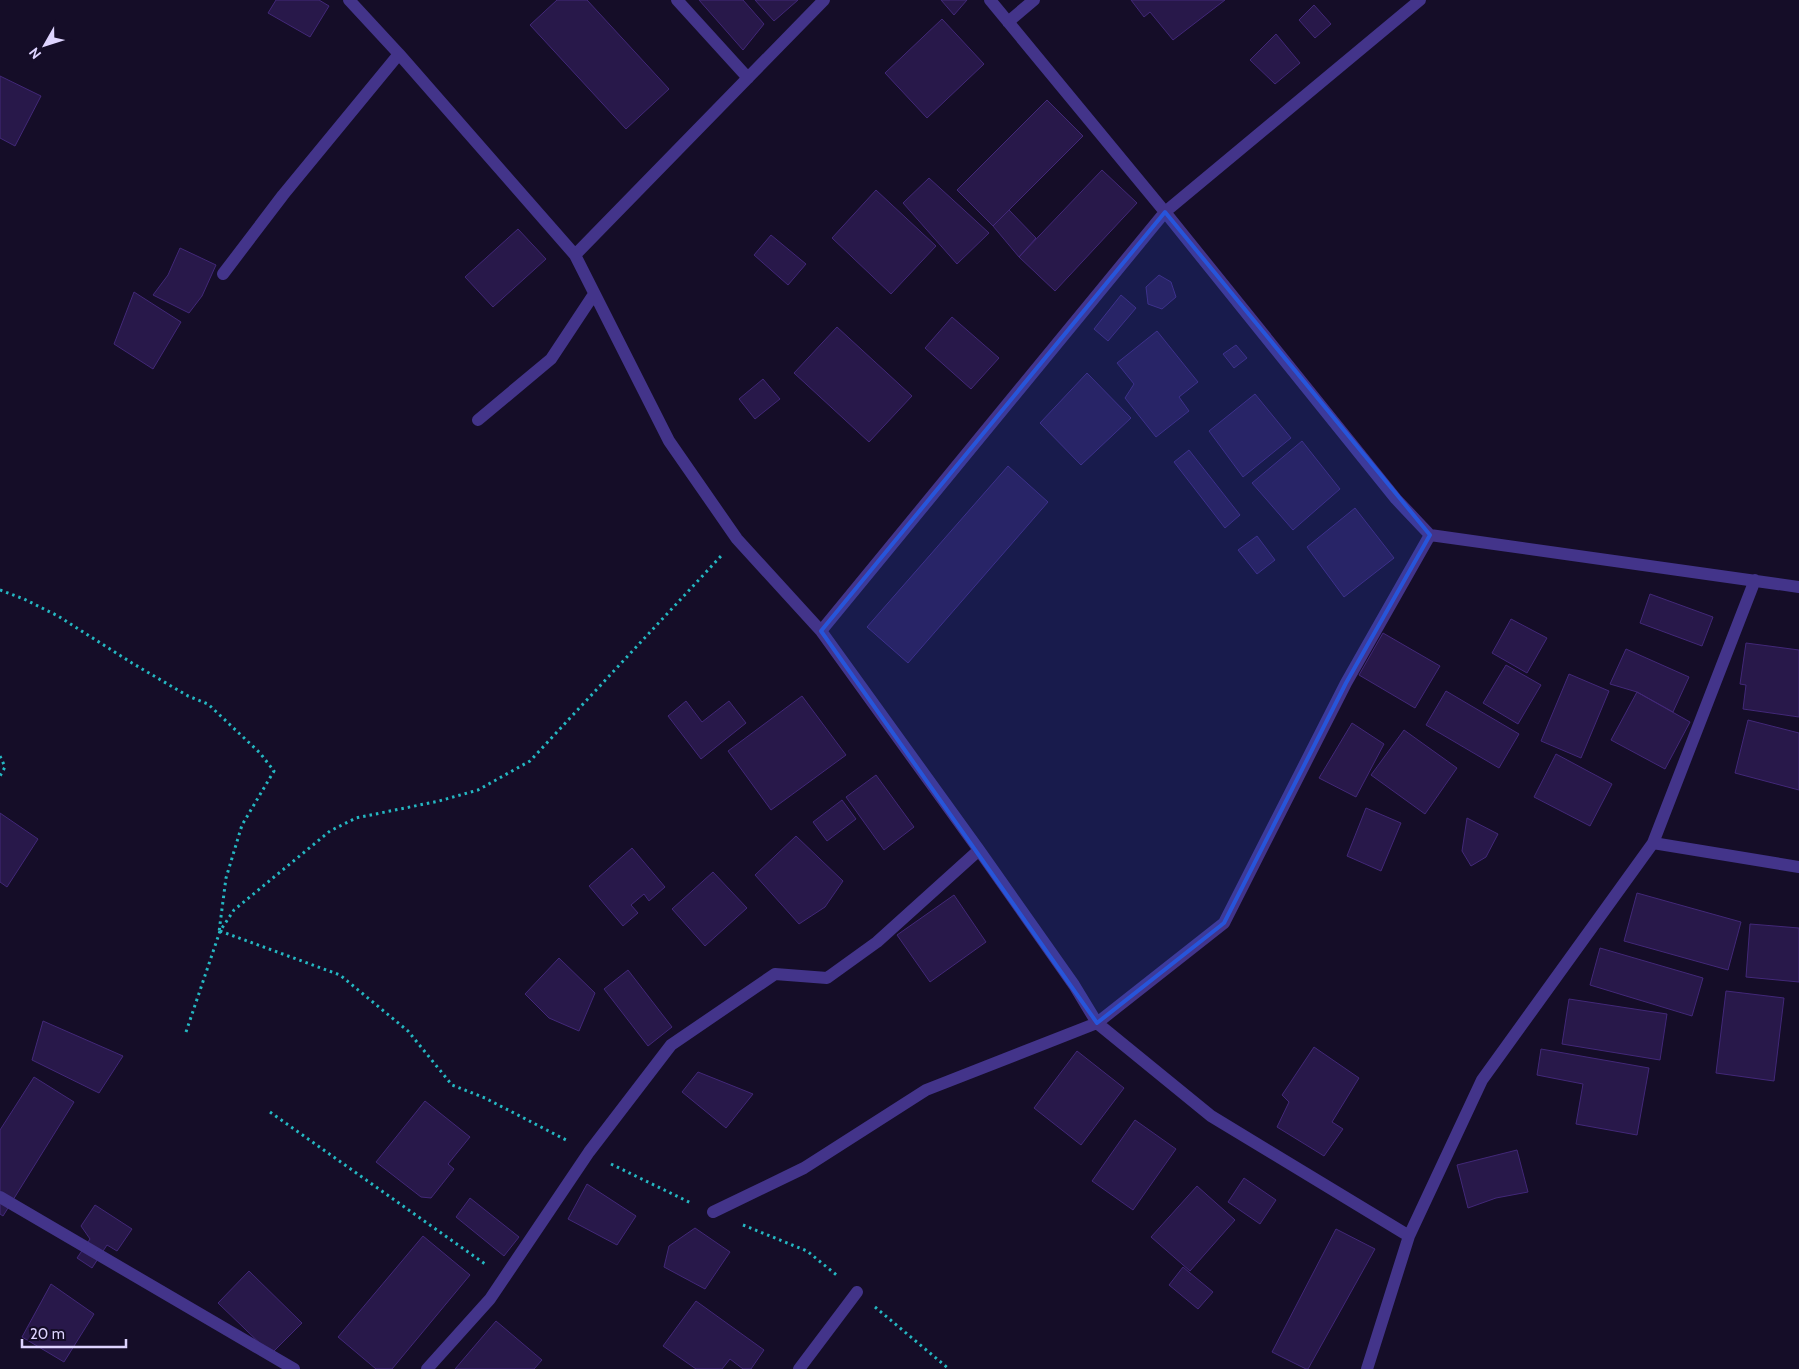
<svg xmlns="http://www.w3.org/2000/svg" width="1799" height="1369" font-family="Cabin,sans-serif">
  <style>
    .building { fill: #28184a; stroke: #422878 }
    .lines { fill: none; stroke-linecap: round; stroke-linejoin: round }
    .path { stroke: #25b7c2; stroke-width: 3; stroke-dasharray: 2.5 4; stroke-linecap: butt }
    .street { stroke: #43348a; stroke-width: 12 }
    .marked { fill: #2755da; fill-opacity: 0.2; stroke: #2755da; stroke-width: 4; stroke-linejoin: round }
  </style>
  <rect width="100%" height="100%" fill="#150d28"/>
  <!-- building -->
  <path class="building" d="M276 0H319L329 6 310 37 268 13Z
    M557 0H587L669 89 626 129 530 25Z
    M699 0H743L764 24 743 50Z
    M755 0H798L774 21Z
    M941 0H967L954 15Z
    M1131 0H1225L1173 40 1150 12 1144 17Z
    M1314 5 1331 24 1315 38 1299 20Z
    M942 19 984 64 927 118 885 73Z
    M1276 34 1300 63 1275 84 1250 60Z
    M0 76 41 96 15 146 0 138Z
    M1047 100 1083 136 993 226 957 190Z
    M1102 170 1137 203 1055 291 1019 257Z
    M929 178 989 233 957 264 903 203Z
    M876 190 936 246 891 294 832 238Z
    M1009 210 1036 238 1019 257 993 226Z
    M518 229 546 259 493 307 465 277Z
    M771 235 806 264 788 285 754 255Z
    M180 248 216 265 202 296 189 313 153 295 168 275Z
    M1159 275 1171 282 1176 297 1162 309 1148 304 1146 287Z
    M134 292 181 322 153 369 114 344Z
    M1121 295 1136 308 1108 341 1094 329Z
    M952 317 999 358 971 389 925 348Z
    M837 327 912 396 869 442 794 373Z
    M1157 331 1198 382 1179 397 1189 411 1156 437 1125 398 1134 384 1117 363Z
    M1236 345 1247 358 1234 368 1223 354Z
    M1087 373 1131 418 1081 465 1040 423Z
    M763 379 780 399 755 419 739 399Z
    M1255 394 1291 438 1243 477 1209 431Z
    M1302 441 1340 489 1293 530 1252 483Z
    M1189 450 1240 515 1225 528 1174 462Z
    M1008 466 1048 502 908 663 867 627Z
    M1355 508 1394 558 1344 597 1307 547Z
    M1257 536 1275 560 1257 574 1238 550Z
    M1650 594 1713 617 1702 646 1640 623Z
    M1511 619 1547 638 1527 673 1492 653Z
    M1383 633 1440 666 1415 708 1359 675Z
    M1746 643 1799 650V717L1743 709 1746 685 1740 684Z
    M1626 649 1689 677 1673 712 1637 692 1610 684Z
    M1506 665 1541 685 1518 724 1483 703Z
    M1569 674 1609 691 1581 758 1541 741Z
    M1446 691 1519 734 1499 768 1426 725Z
    M1637 692 1690 722 1665 769 1611 740Z
    M802 696 846 755 771 810 728 751Z
    M686 701 702 722 729 701 746 723 701 759 668 716Z
    M1748 720 1799 733V790L1735 773Z
    M1352 723 1384 744 1356 797 1319 778Z
    M1404 730 1457 768 1425 814 1371 775Z
    M1556 754 1612 784 1590 826 1534 797Z
    M876 775 914 827 884 850 846 797Z
    M842 800 856 819 827 841 813 822Z
    M1366 808 1401 823 1381 871 1347 856Z
    M0 813 38 839 7 887 0 882Z
    M1467 818 1498 834 1486 857 1471 866 1462 851Z
    M796 836 843 881 825 907 799 924 755 875Z
    M632 848 665 887 649 901 644 894 631 905 638 913 623 926 589 886Z
    M713 872 747 908 705 946 672 909Z
    M1637 893 1741 922 1728 970 1624 941Z
    M954 895 986 942 930 982 897 935Z
    M1750 924 1799 928V982L1746 977Z
    M1600 948 1703 978 1692 1016 1590 985Z
    M559 958 595 993 579 1031 549 1018 525 994Z
    M628 970 672 1027 648 1046 604 989Z
    M1726 991 1784 998 1774 1081 1716 1073Z
    M1569 999 1667 1014 1660 1060 1562 1044Z
    M43 1021 123 1056 99 1093 32 1060Z
    M1314 1047 1359 1078 1332 1122 1343 1129 1324 1156 1277 1127 1289 1102 1282 1095Z
    M1541 1049 1649 1068 1637 1135 1576 1124 1583 1084 1537 1075Z
    M1077 1051 1124 1088 1081 1145 1034 1108Z
    M698 1072 753 1094 726 1128 682 1092Z
    M34 1077 74 1102 3 1216 0 1214V1130Z
    M425 1101 470 1137 448 1164 454 1169 431 1198 421 1197 376 1162Z
    M1135 1120 1176 1149 1133 1210 1092 1181Z
    M1517 1150 1528 1192 1496 1198 1468 1208 1457 1165Z
    M1244 1178 1276 1200 1260 1224 1228 1202Z
    M587 1184 636 1216 617 1245 568 1219Z
    M1197 1186 1235 1220 1190 1271 1151 1237Z
    M470 1198 519 1237 504 1256 456 1217Z
    M95 1205 132 1229 117 1251 107 1245 92 1268 77 1258 90 1239 81 1226Z
    M695 1228 730 1252 705 1289 664 1267 669 1246Z
    M1336 1229 1375 1249 1308 1369H1306L1272 1352Z
    M423 1236 470 1275 392 1369H376L338 1337Z
    M1183 1267 1213 1292 1198 1309 1169 1285Z
    M249 1271 302 1323 271 1354 218 1303Z
    M51 1284 94 1314 64 1362 22 1337Z
    M696 1301 764 1350 751 1369H743L730 1359 722 1369H696L663 1346Z
    M496 1321 542 1360 534 1369H455Z"/>
  <g class="lines">
    <!-- path -->
    <path class="path" d="M0 590 24 599 58 616 132 663 188 696 208 704 260 753 274 771 242 825 226 878 219 932
      M0 756 5 767 0 776
      M220 931 340 975 408 1031 452 1085 485 1098 568 1141
      M186 1032 220 931 234 910 330 831 356 818 439 801 478 790 530 761 721 556
      M270 1112 485 1264
      M611 1164 691 1203
      M743 1225 807 1251 839 1277
      M875 1307 949 1369"/>
    <!-- street -->
    <path class="street" d="M349 0 399 54 575 255 669 441 737 539 821 631 1165 212 1420 0
      M677 0 748 78
      M990 0 1165 212 1396 499 1430 535 1799 587
      M1008 22 1034 0
      M575 255 824 0
      M223 274 283 195 399 54
      M478 420 551 359 594 294
      M821 631 979 850 1074 985 1097 1023 1211 1116 1409 1236
      M1653 843 1799 867
      M0 1197 294 1369
      M713 1212 804 1168 926 1090 1097 1023 1224 923 1346 683 1430 535
      M427 1369 490 1299 589 1152 671 1045 775 974 827 978 877 942 979 850
      M799 1369 857 1292
      M1367 1369 1409 1236 1482 1080 1653 843 1755 580"/>
  </g>
  <!-- marked area -->
  <path class="marked" d="M1165 212 1430 535 1346 683 1224 923 1097 1023 821 631Z"/>
  <!-- north arrow -->
  <g transform="translate(45 45) rotate(231)" stroke="#150d28" stroke-width="4" paint-order="stroke">
  <path d="M0-4L9 19L0 12L-9 19Z" fill="#ded4ff"/>
  <text y="-8" font-size="14" font-weight="bold" text-anchor="middle" fill="#ded4ff">N</text>
  </g>
  <!-- scale -->
  <path d="M22 1339v8h104v-8" fill="none" stroke="#ded4ff" stroke-width="2.5"/>
  <text x="30" y="1339" font-size="15" fill="#ded4ff" stroke="#150d28" stroke-width="4" paint-order="stroke">20 m</text>
</svg>
